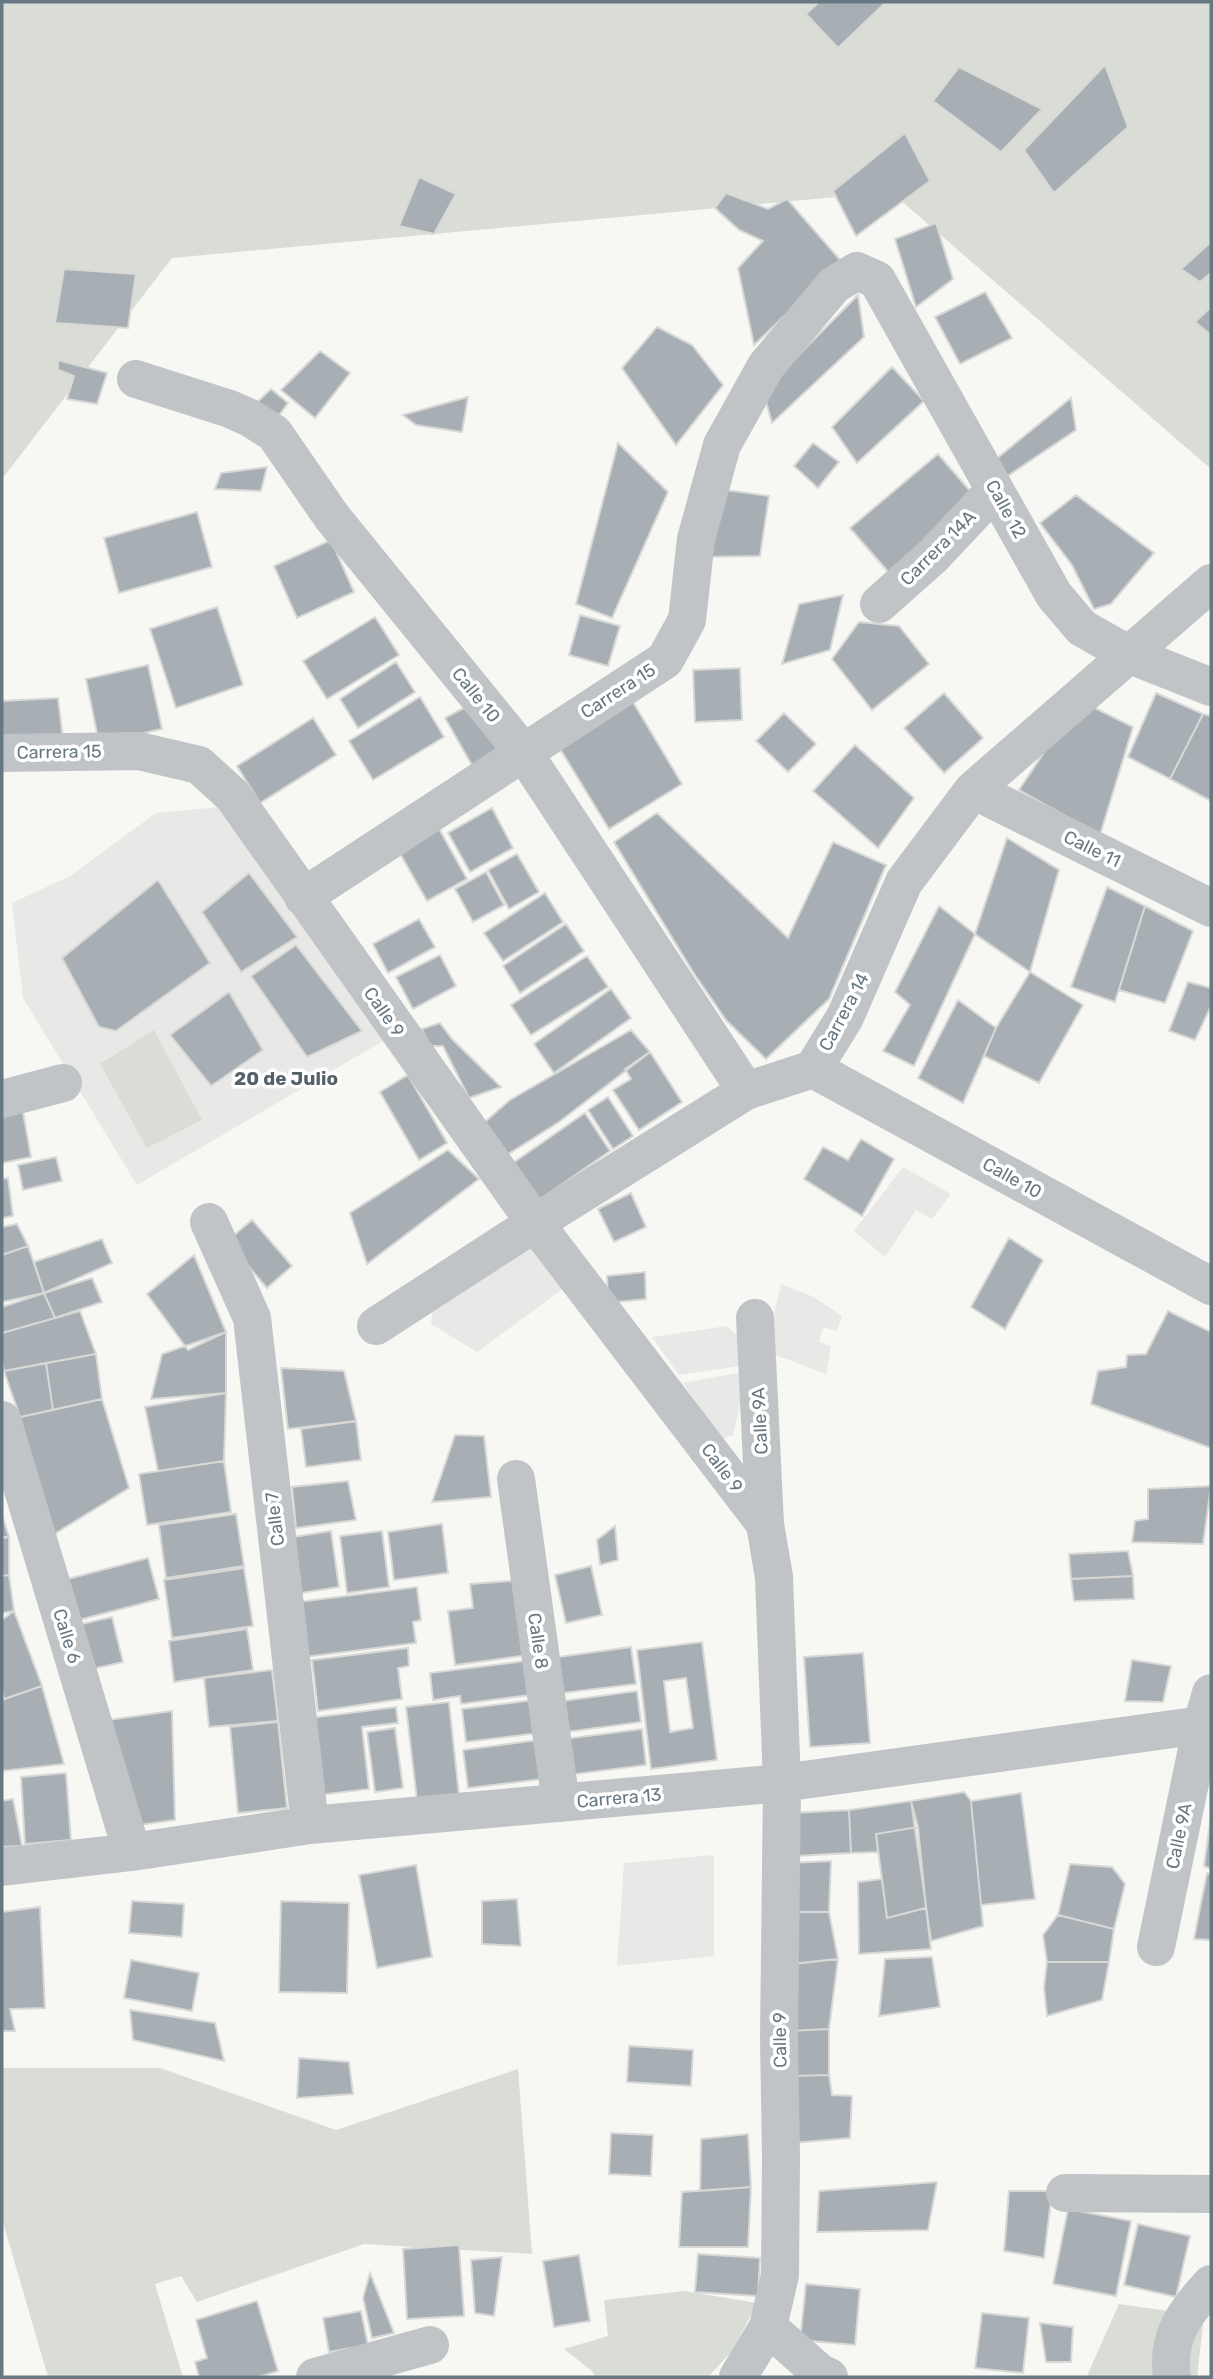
<svg xmlns="http://www.w3.org/2000/svg" width="1213" height="2379" font-family="Rubik,sans-serif">
  <style>
    .built { fill: #e8e8e7 }
    .green { fill: #d9ddd5 }
    .building { fill: #a8afb4; stroke: #d8d8d6; stroke-width: 2; fill-rule: evenodd }
    .lines { fill: none; stroke-linecap: round; stroke-linejoin: round }
    .minor { stroke: #c0c4c7; stroke-width: 38 }
    .labels { text-anchor: middle; dominant-baseline: central; stroke-width: 7; stroke-linejoin: round; paint-order: stroke }
    .street-label { font-size: 18px; fill: #687883; stroke: #fff }
    .neighbourhood-label { font-size: 19px; font-weight: bold; fill: #556169; stroke: #fff }
  </style>
  <rect width="100%" height="100%" fill="#f7f7f4"/>
  <!-- built -->
  <path class="built" d="M219 807 383 1041 137 1185 23 998 12 903 70 876 156 813Z
    M903 1167 951 1194 932 1219 916 1210 885 1257 854 1231Z
    M532 1231 568 1285 477 1352 431 1324 434 1297Z
    M781 1284 814 1297 842 1316 837 1331 823 1327 819 1342 831 1346 826 1374 765 1351Z
    M727 1326 744 1342 739 1366 679 1375 652 1337Z
    M748 1371 733 1435 721 1439 683 1383Z
    M714 1855V1956L617 1966 624 1863Z"/>
  <!-- green -->
  <path class="green" d="M2 2H1211V469L891 192 172 258 2 479Z
    M154 1030 202 1120 147 1148 100 1064Z
    M2 2068H160L336 2130 518 2069 532 2254 364 2244 197 2302 181 2276 155 2284 183 2377H48L2 2219Z
    M684 2291 757 2303 733 2350 708 2377H596L592 2371 564 2349 608 2336 604 2300Z
    M1119 2304 1204 2316 1197 2377H1083L1087 2376Z"/>
  <!-- building -->
  <path class="building" d="M819 2H883L885 3 838 48 806 14Z
    M1105 65 1128 127 1054 193 1024 150Z
    M959 67 1042 109 1001 152 933 101Z
    M905 133 930 181 856 236 833 191Z
    M419 177 456 194 434 234 399 226Z
    M726 193 768 209 787 199 841 261 754 345 738 268 763 241 739 230 715 208Z
    M936 223 953 279 916 307 895 239Z
    M1211 242V273L1200 282 1181 269Z
    M64 269 136 274 128 328 55 323Z
    M985 292 1012 338 960 364 935 317Z
    M858 295 864 337 772 423 763 391Z
    M1211 307V335L1195 322Z
    M657 327 692 345 723 385 676 445 622 368Z
    M320 351 350 373 315 418 281 390Z
    M58 360 107 373 97 404 67 399 74 376 58 370Z
    M892 367 924 401 857 463 832 427Z
    M271 389 288 403 277 418 250 409Z
    M468 397 462 432 416 425 403 415Z
    M1071 398 1076 430 1000 481 990 464Z
    M618 443 668 492 612 618 576 604Z
    M813 443 839 462 818 488 794 466Z
    M938 454 977 499 890 574 850 528Z
    M267 467 261 491 215 489 221 473Z
    M718 489 769 496 760 556 702 557Z
    M1076 495 1154 553 1111 604 1094 609 1072 565 1040 523Z
    M197 512 212 567 119 593 104 538Z
    M331 540 354 592 297 618 274 566Z
    M843 595 830 650 782 664 799 604Z
    M217 607 243 685 176 708 150 629Z
    M580 615 620 626 608 666 569 655Z
    M375 617 399 655 327 699 303 661Z
    M859 622 899 626 929 664 872 710 832 659Z
    M396 662 415 692 358 728 340 699Z
    M148 665 162 729 99 743 86 679Z
    M740 668 742 720 695 722 693 670Z
    M944 693 983 738 944 773 904 728Z
    M1156 693 1203 714 1170 779 1128 757Z
    M420 697 444 737 373 780 349 741Z
    M58 698 63 739 2 736V701Z
    M479 700 513 744 473 767 445 718Z
    M1079 700 1133 727 1100 835 1019 790Z
    M633 702 682 784 609 829 559 747Z
    M784 713 816 744 788 772 756 741Z
    M1203 714 1211 716V801L1170 779Z
    M313 718 336 755 260 803 237 766Z
    M855 745 914 798 878 848 813 791Z
    M492 808 513 848 470 872 448 833Z
    M657 813 788 938 833 842 886 865 829 999 766 1059 726 1020 693 972 614 842Z
    M438 827 467 879 427 901 398 850Z
    M1007 838 1059 870 1030 972 975 934Z
    M517 854 539 892 509 909 488 870Z
    M486 872 504 905 473 922 455 889Z
    M249 873 297 937 241 972 202 912Z
    M158 880 210 963 116 1031 99 1027 62 958Z
    M1107 887 1145 906 1115 1002 1071 987Z
    M545 893 563 922 503 961 484 933Z
    M939 906 975 934 914 1066 883 1051 910 1005 895 992Z
    M1145 906 1193 931 1165 1003 1119 990Z
    M419 919 435 947 388 973 373 944Z
    M566 924 584 951 520 993 503 966Z
    M296 945 362 1031 307 1057 251 976Z
    M440 955 456 986 413 1009 396 977Z
    M587 956 608 987 531 1035 511 1005Z
    M1030 972 1083 1005 1039 1083 984 1056 996 1028Z
    M1188 982 1211 988V1006L1195 1040 1169 1031Z
    M611 989 631 1018 554 1073 534 1044Z
    M229 992 263 1050 211 1086 170 1035Z
    M958 1000 996 1028 963 1103 918 1078Z
    M440 1023 452 1039 501 1087 469 1098 443 1046H429L422 1029Z
    M631 1030 650 1052 559 1122 499 1160 477 1129 510 1100Z
    M650 1052 682 1102 639 1130 613 1090 631 1079 625 1069Z
    M408 1075 447 1143 419 1160 380 1092Z
    M608 1097 633 1136 613 1149 588 1110Z
    M23 1112 31 1157 2 1163V1116Z
    M585 1113 610 1151 539 1200 513 1163Z
    M861 1139 894 1159 862 1216 804 1179 823 1147 848 1160Z
    M448 1150 479 1179 367 1264 350 1213Z
    M56 1157 62 1181 23 1190 18 1165Z
    M8 1178 13 1216 2 1218V1179Z
    M631 1193 646 1227 614 1242 598 1209Z
    M252 1220 292 1266 267 1288 227 1241Z
    M17 1224 28 1246 2 1255V1227Z
    M1009 1238 1043 1260 1005 1329 971 1307Z
    M102 1239 112 1263 44 1293 34 1262Z
    M28 1246 44 1293 2 1302V1255Z
    M194 1255 226 1332 188 1350 147 1294Z
    M645 1272 646 1299 608 1303 607 1276Z
    M92 1278 102 1302 55 1318 44 1293Z
    M44 1293 55 1318 2 1333V1307Z
    M80 1311 96 1354 4 1371 2 1361V1333Z
    M1168 1311 1211 1332V1448L1091 1404 1098 1371 1126 1367 1127 1355 1146 1354Z
    M226 1332V1393L151 1399 162 1354Z
    M96 1354 102 1399 53 1410 46 1363Z
    M46 1363 53 1410 20 1417 4 1371Z
    M281 1368 344 1371 356 1421 288 1429Z
    M226 1393 224 1461 158 1471 145 1407Z
    M102 1399 129 1488 51 1536 20 1417Z
    M356 1421 361 1460 306 1467 301 1429Z
    M455 1435 484 1436 491 1497 432 1502Z
    M224 1461 231 1512 147 1525 139 1474Z
    M348 1481 356 1520 296 1528 292 1487Z
    M1211 1486 1203 1544 1132 1542 1135 1521 1148 1519V1489Z
    M236 1514 244 1566 166 1578 159 1525Z
    M2 1515 9 1537H2Z
    M442 1524 448 1573 394 1580 388 1532Z
    M615 1526 618 1560 600 1565 597 1540Z
    M331 1531 339 1587 301 1593 293 1537Z
    M382 1531 389 1587 347 1593 340 1536Z
    M9 1537V1575L2 1576V1538Z
    M1128 1551 1133 1576 1071 1579 1069 1554Z
    M148 1558 159 1599 71 1622 60 1581Z
    M591 1566 602 1615 566 1623 555 1575Z
    M244 1568 253 1626 172 1638 164 1580Z
    M9 1575 14 1611 2 1613V1576Z
    M1133 1576 1134 1599 1074 1601 1071 1579Z
    M523 1580 528 1655 455 1665 448 1611 473 1608 470 1584Z
    M417 1587 421 1620 413 1622 416 1643 305 1657 298 1602Z
    M14 1611 42 1686 4 1699 2 1690V1620Z
    M112 1617 123 1662 92 1669 82 1624Z
    M247 1629 253 1670 174 1682 169 1641Z
    M702 1642 717 1760 651 1769 637 1650ZM686 1678 693 1728 670 1732 664 1681Z
    M631 1647 636 1684 562 1693 558 1657Z
    M408 1648 409 1666 398 1668 402 1699 318 1711 312 1660Z
    M863 1653 870 1743 810 1747 804 1657Z
    M1132 1660 1171 1666 1163 1702 1125 1701Z
    M525 1661 530 1695 461 1704 460 1696 433 1700 430 1673Z
    M272 1670 278 1721 209 1727 204 1678Z
    M42 1686 64 1764 2 1771V1700Z
    M637 1691 641 1722 566 1732 562 1701Z
    M534 1700 539 1733 466 1742 462 1709Z
    M449 1702 459 1795 417 1800 406 1707Z
    M396 1707 398 1723 362 1727 369 1789 319 1795 310 1718Z
    M172 1711 175 1820 139 1825 108 1720Z
    M278 1722 287 1808 238 1813 230 1727Z
    M395 1728 403 1788 375 1792 367 1732Z
    M642 1729 646 1765 568 1775 564 1739Z
    M538 1740 543 1779 468 1788 463 1750Z
    M66 1773 71 1840 25 1844 21 1777Z
    M964 1792 971 1801 983 1926 931 1941 911 1801Z
    M1021 1793 1035 1899 981 1905 971 1801Z
    M13 1799 22 1846 2 1847V1801Z
    M911 1801 918 1827 876 1834 878 1852 851 1853 849 1810Z
    M849 1810 851 1853 794 1856 792 1813Z
    M1211 1816V1869L1204 1866Z
    M918 1827 926 1908 887 1918 876 1834Z
    M831 1861 829 1912H791L790 1863Z
    M1070 1864 1112 1867 1125 1884 1114 1929 1058 1915Z
    M416 1865 432 1957 377 1968 359 1875Z
    M1207 1873 1211 1874V1940L1194 1939Z
    M882 1879 887 1918 926 1908 931 1949 859 1954 858 1882Z
    M517 1899 521 1946 482 1944V1901Z
    M132 1901 184 1904 182 1937 129 1933Z
    M281 1901 349 1903 347 1993 279 1992Z
    M40 1907 45 2008 10 2009 15 2031H2V1912Z
    M791 1912H829L838 1959 793 1964Z
    M1058 1915 1114 1929 1109 1962H1047L1043 1935Z
    M932 1957 940 2007 879 2016 885 1959Z
    M838 1959 829 2029 788 2031 793 1964Z
    M131 1960 199 1973 192 2011 124 1998Z
    M1047 1962H1109L1102 2000 1047 2016 1044 1987Z
    M130 2010 215 2023 224 2061 133 2040Z
    M829 2029V2075L790 2076 788 2031Z
    M629 2046 693 2050 691 2086 627 2082Z
    M299 2058 349 2062 353 2094 297 2098Z
    M829 2075 832 2095 852 2096 850 2138 793 2143 790 2076Z
    M611 2133 653 2135 651 2176 609 2174Z
    M748 2134 751 2187 700 2191 701 2139Z
    M937 2182 928 2230 817 2232 819 2191Z
    M751 2187 748 2247H679L682 2192Z
    M1009 2191H1052L1044 2258 1004 2251Z
    M1068 2209 1131 2221 1116 2296 1053 2284Z
    M1138 2224 1190 2236 1176 2297 1124 2285Z
    M459 2245 464 2316 407 2319 403 2249Z
    M698 2254 760 2258 758 2296 695 2292Z
    M579 2255 590 2321 554 2327 543 2261Z
    M502 2257 494 2316 475 2313 471 2260Z
    M370 2273 394 2333 372 2338 363 2298Z
    M806 2284 860 2289 855 2345 800 2340Z
    M257 2301 278 2371 258 2377H199L195 2362 207 2358 196 2320Z
    M361 2311 368 2345 329 2352 323 2318Z
    M982 2313 1029 2318 1023 2373 975 2368Z
    M1040 2323 1073 2327 1071 2362H1046Z"/>
  <g class="lines">
    <!-- minor -->
    <path class="minor" d="M136 379 230 409 250 418 274 433 332 517 524 753 746 1091
      M879 604 933 556 995 490
      M2 753 139 751 199 765 233 796 535 1223 765 1524 774 1577 782 1783 779 2038 781 2156 780 2275 768 2327 738 2377
      M973 790 1211 908
      M303 897 665 660 687 620 696 539 722 445 766 366 834 285 857 271 877 280 1054 595 1082 628 1128 654 1211 687
      M813 1069 1211 1286
      M2 1099 63 1083
      M209 1222 252 1318 310 1825
      M755 1318 765 1524
      M376 1326 535 1223 746 1091 813 1069 845 1017 904 882 973 790 1211 583
      M2 1420 132 1852
      M516 1479 561 1803
      M2 1867 132 1852 310 1825 782 1783 1202 1725 1211 1727
      M1156 1947 1202 1725 1211 1693
      M1065 2193 1211 2194
      M768 2327 819 2372 829 2377
      M315 2377 430 2345
      M1172 2377C1166 2337 1185 2312 1211 2284"/>
  </g>
  <g class="labels">
    <!-- street labels -->
    <g class="street-label">
      <text transform="translate(1006 509) rotate(61)">Calle 12</text>
      <text transform="translate(938 548) rotate(-45)">Carrera 14A</text>
      <text transform="translate(618 691) rotate(-33)">Carrera 15</text>
      <text transform="translate(476 695) rotate(51)">Calle 10</text>
      <text transform="translate(59 752) rotate(-1)">Carrera 15</text>
      <text transform="translate(1092 849) rotate(26)">Calle 11</text>
      <text transform="translate(384 1012) rotate(55)">Calle 9</text>
      <text transform="translate(844 1012) rotate(-62)">Carrera 14</text>
      <text transform="translate(1012 1178) rotate(29)">Calle 10</text>
      <text transform="translate(760 1421) rotate(-93)">Calle 9A</text>
      <text transform="translate(722 1468) rotate(53)">Calle 9</text>
      <text transform="translate(275 1519) rotate(-97)">Calle 7</text>
      <text transform="translate(67 1636) rotate(73)">Calle 6</text>
      <text transform="translate(538 1641) rotate(82)">Calle 8</text>
      <text transform="translate(619 1798) rotate(-5)">Carrera 13</text>
      <text transform="translate(1179 1836) rotate(-78)">Calle 9A</text>
      <text transform="translate(780 2040) rotate(-91)">Calle 9</text>
    </g>
    <!-- neighbourhood labels -->
    <g class="neighbourhood-label">
      <text x="286" y="1078">20 de Julio</text>
    </g>
  </g>
  <!-- border -->
  <rect width="1213" height="2379" fill="none" stroke="#687883" stroke-width="7"/>
</svg>
